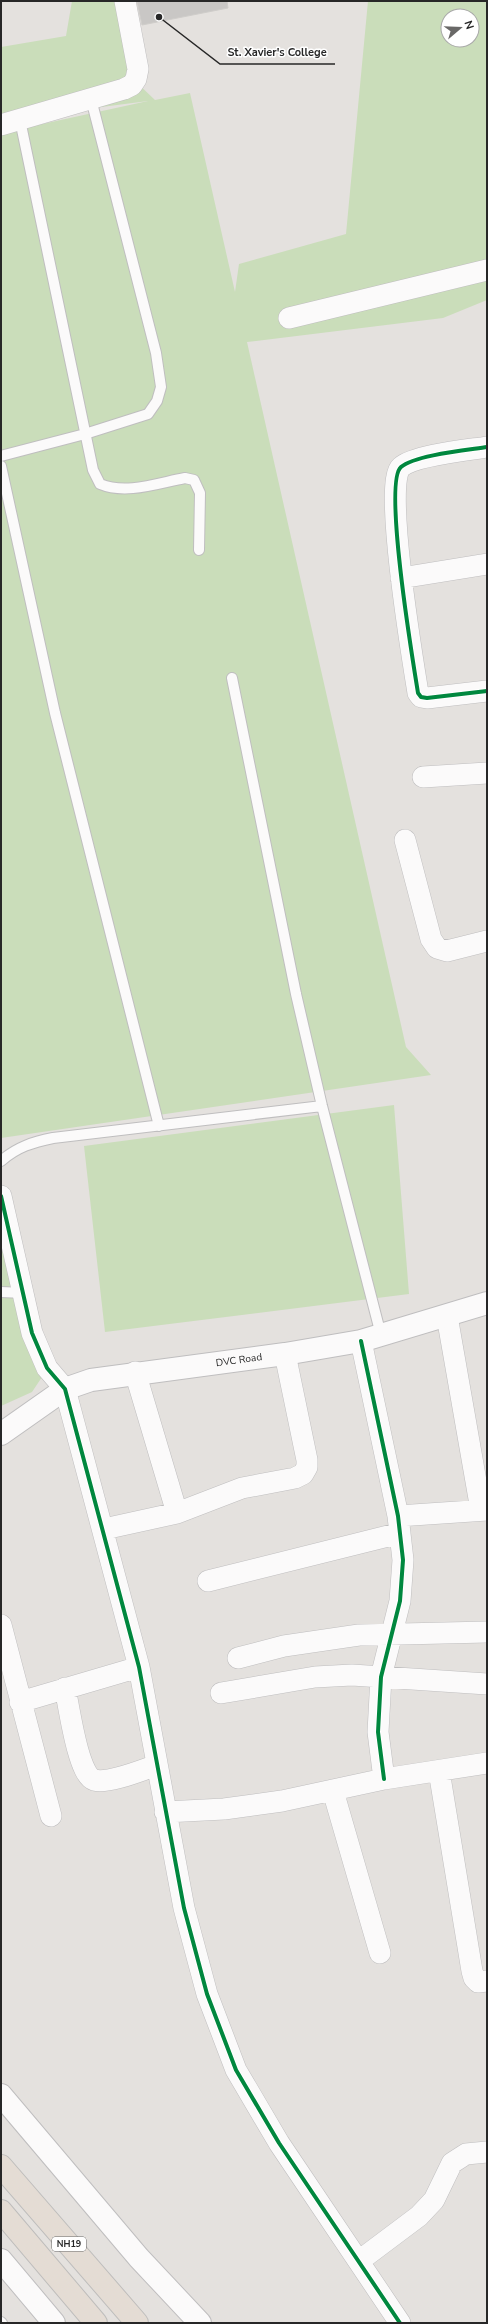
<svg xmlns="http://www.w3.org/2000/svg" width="488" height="2324" font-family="'Nunito Sans',sans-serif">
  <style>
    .green { fill: #caddba; fill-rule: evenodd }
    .building { fill: #c9c7c5; stroke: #cfcdca }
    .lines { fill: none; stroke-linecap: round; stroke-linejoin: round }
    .service-casing { stroke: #bfbebf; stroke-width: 12 }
    .minor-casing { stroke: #bfbebf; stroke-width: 22 }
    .secondary-casing { stroke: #bfbebf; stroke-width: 24 }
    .trunk-casing { stroke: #bebdbc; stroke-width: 24 }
    .service { stroke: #fbfafa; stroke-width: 10 }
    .minor { stroke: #fbfafa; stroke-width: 21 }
    .secondary { stroke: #fbfafa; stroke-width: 22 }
    .trunk { stroke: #e4dcd4; stroke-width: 22 }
    .cycleway-casing { stroke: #fff; stroke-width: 6 }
    .cycleway { stroke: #00873e; stroke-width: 4 }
    .labels { text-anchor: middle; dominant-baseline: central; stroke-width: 3; stroke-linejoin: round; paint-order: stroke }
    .shield { fill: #fff; stroke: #686868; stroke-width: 1 }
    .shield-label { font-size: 9px; font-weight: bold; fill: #272727 }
    .street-label { font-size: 10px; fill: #272727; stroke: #fff }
    .leader { fill: none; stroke: #272727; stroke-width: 1.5 }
    .callout-dot { fill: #272727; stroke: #fff; stroke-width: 1.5 }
    .callout-label { font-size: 11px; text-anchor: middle; font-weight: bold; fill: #272727; stroke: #fff; stroke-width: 3; stroke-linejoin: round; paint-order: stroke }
  </style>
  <rect width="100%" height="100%" fill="#e4e1de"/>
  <!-- green -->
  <path class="green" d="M72 1H123L133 79 155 100 190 93 235 292 239 264 346 234 368 1H487V300L443 318 247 342 406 1047 431 1075 1 1138V133L148 101 1 120V47L66 36ZM448 16H472V40H448Z
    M394 1105 409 1294 105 1332 84 1146Z
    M1 1211 48 1368 32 1392 1 1406Z"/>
  <!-- building -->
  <path class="building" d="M137 1H227L228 8 142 25Z"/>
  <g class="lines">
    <defs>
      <path id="service" d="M20 120 93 470 100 484C126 495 158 483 185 478L194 480 200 493 199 550
        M1 456 85 434 148 414 157 401 161 387 156 353 91 99
        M1 466 55 713 159 1126
        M232 678 296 994 322 1106 381 1335
        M1 1161C17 1147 33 1142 53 1138L322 1106
        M1 1292 24 1293
        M1 2322 2 2323"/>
      <path id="minor" d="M1 125 124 89 132 85 136 79 138 69 125 1
        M289 318 487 270
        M487 447C468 450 415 455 401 467 383 482 413 662 418 693L421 697 427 698 487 691
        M401 578 487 564
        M423 777 487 773
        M405 840 431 939 437 948 447 951 487 941
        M1 1196 32 1333 47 1368 65 1389 139 1667 184 1908 207 1994 236 2070 279 2143 400 2323
        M447 1316 481 1510
        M361 1341 398 1516 403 1560 400 1601 381 1677 378 1732 384 1779
        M135 1372 177 1513
        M398 1516 487 1510
        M104 1529 177 1513 242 1488 295 1478 303 1474 307 1467V1460L285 1354
        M208 1581 400 1533
        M1 1625 51 1816
        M238 1658 284 1646 359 1635 487 1632
        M65 1688C69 1706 78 1775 94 1780 109 1784 142 1770 157 1765
        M221 1693 315 1677 352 1675 487 1684
        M20 1702 139 1667
        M439 1771 472 1971 474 1978 478 1982 487 1981
        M333 1791 380 1953
        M165 1812 224 1809 282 1801 384 1779 487 1763
        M359 2261 419 2216 434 2200 452 2163 466 2154 487 2152"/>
      <g id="secondary">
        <path id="s1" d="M1 1434 65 1389 91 1380 285 1354 361 1341 487 1303"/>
        <path d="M1 2095 139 2258 200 2323"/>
        <path d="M1 2260 54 2323"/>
      </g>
      <path id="trunk" d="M1 2166 137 2323
        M1 2211 96 2323"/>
    </defs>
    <!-- service casing -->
    <use href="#service" class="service-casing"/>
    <!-- minor casing -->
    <use href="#minor" class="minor-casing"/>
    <!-- secondary casing -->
    <use href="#secondary" class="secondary-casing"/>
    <!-- trunk casing -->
    <use href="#trunk" class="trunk-casing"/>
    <!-- service -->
    <use href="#service" class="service"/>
    <!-- minor -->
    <use href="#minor" class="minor"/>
    <!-- secondary -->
    <use href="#secondary" class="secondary"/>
    <!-- trunk -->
    <use href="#trunk" class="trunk"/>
    <defs>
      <path id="cycleway" d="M487 447C468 450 415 455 401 467 383 482 413 662 418 693L421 697 427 698 487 691
        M1 1196 32 1333 47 1368 65 1389 139 1667 184 1908 207 1994 236 2070 279 2143 400 2323
        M361 1341 398 1516 403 1560 400 1601 381 1677 378 1732 384 1779"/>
    </defs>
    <!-- cycleway casing -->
    <use href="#cycleway" class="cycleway-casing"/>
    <!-- cycleway -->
    <use href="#cycleway" class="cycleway"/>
  </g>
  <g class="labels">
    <!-- shield labels -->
    <rect class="shield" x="52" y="2237" width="34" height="14" rx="3"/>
    <g class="shield-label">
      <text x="69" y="2244">NH19</text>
    </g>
    <!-- street labels -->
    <g class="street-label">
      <text stroke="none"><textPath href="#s1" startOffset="255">DVC Road</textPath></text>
    </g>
  </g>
  <!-- callouts -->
  <path class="leader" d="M159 17L220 64H335"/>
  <circle class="callout-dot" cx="159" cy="17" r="4"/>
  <g class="callout-label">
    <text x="277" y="56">St. Xavier's College</text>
  </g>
  <!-- border -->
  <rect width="488" height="2324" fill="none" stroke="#272727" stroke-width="4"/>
  <!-- north arrow -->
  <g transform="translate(460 28) rotate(71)"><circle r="19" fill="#ffffff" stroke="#a9a9a9"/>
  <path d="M0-3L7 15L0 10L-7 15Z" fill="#696867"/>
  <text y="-6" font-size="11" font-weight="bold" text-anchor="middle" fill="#272727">N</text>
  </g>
</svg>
